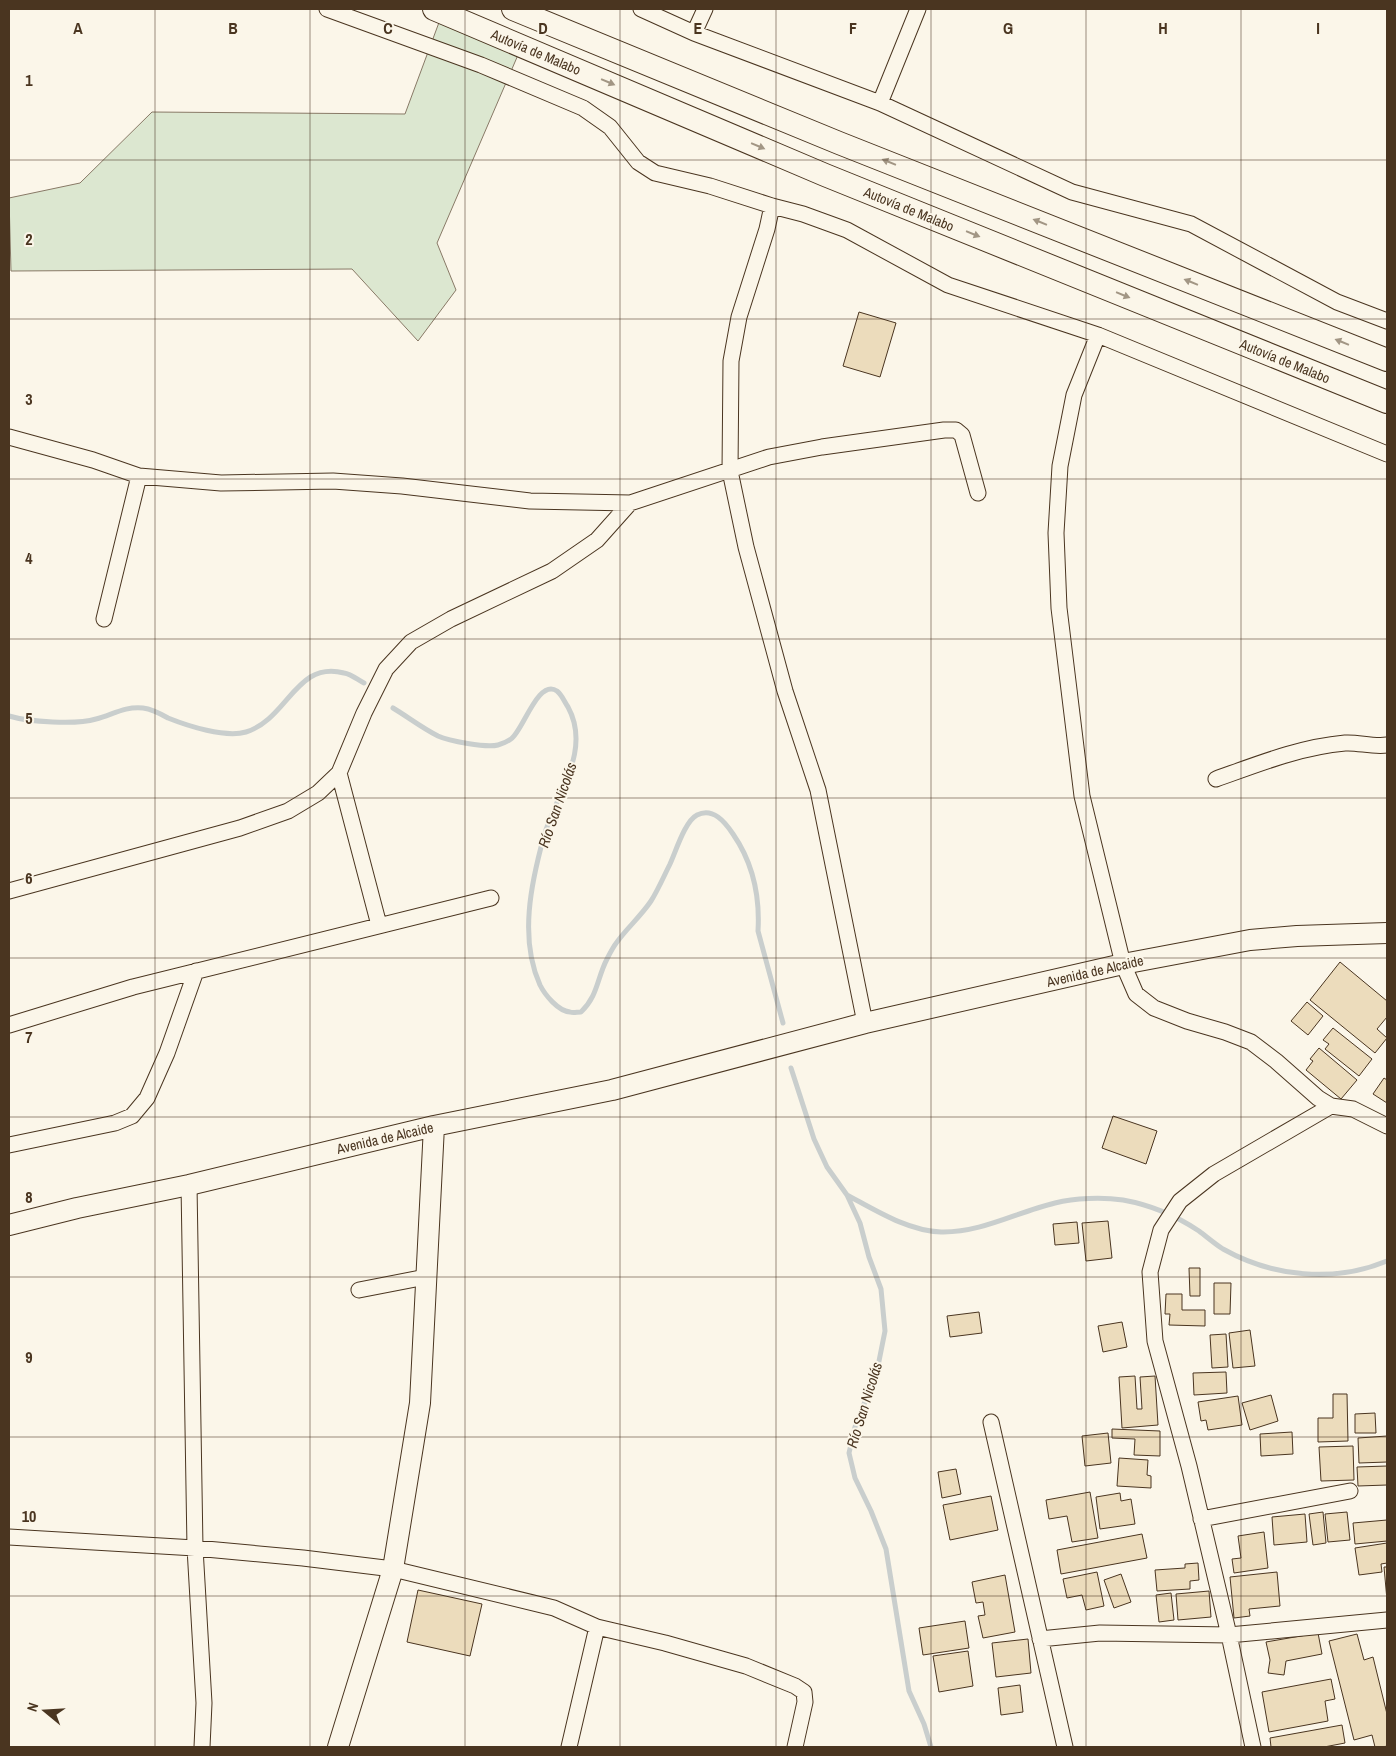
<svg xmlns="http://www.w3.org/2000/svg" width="1396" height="1756" font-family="'Archivo Narrow',sans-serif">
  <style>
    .green { fill: #dce7d0; stroke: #887966 }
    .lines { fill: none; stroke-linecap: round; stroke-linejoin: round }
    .stream { stroke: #c9cecd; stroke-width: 5 }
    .building { fill: #ecdcbc; stroke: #4a3520 }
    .street-casing { stroke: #4a3520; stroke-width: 17 }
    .secondary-casing { stroke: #4a3520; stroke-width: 22 }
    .primary-casing { stroke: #4a3520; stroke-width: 24 }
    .street { stroke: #fbf6e9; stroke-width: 15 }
    .secondary { stroke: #fbf6e9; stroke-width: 20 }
    .primary { stroke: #fbf6e9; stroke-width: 22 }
    .oneway { fill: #a29684 }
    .grid { fill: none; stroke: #4a3520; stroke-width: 1; stroke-opacity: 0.55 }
    .labels { text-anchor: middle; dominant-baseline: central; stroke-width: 4; stroke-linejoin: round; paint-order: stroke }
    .street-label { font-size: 14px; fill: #4a3520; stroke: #fbf6e9 }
    .water-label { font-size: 15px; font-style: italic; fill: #4a3520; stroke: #fbf6e9 }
    .grid-label { font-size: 16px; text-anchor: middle; font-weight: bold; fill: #4a3520; stroke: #fbf6e9; stroke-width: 4; stroke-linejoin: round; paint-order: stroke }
  </style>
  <rect width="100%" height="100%" fill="#fbf6e9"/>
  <!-- green -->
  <path class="green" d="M444 9 524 41 437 243 456 290 418 341 352 269 11 271 9 198 80 183 152 112 405 114Z"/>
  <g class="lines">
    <!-- stream -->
    <path class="stream" d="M393 708C408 717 422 728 438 736 449 741 486 748 498 745 502 744 508 741 511 739 523 731 538 678 557 691 562 695 564 701 568 707 592 751 556 794 544 836 531 883 519 939 540 985 545 995 558 1011 570 1012 573 1013 577 1012 581 1012 598 996 597 978 607 959 610 953 613 947 617 942 627 928 641 916 651 901 658 890 664 876 670 864 676 851 685 821 697 815 713 807 725 822 733 834 753 863 760 897 758 931L783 1023
      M9 716C29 722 76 725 96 719 112 715 125 706 143 708 151 709 161 714 168 718 188 726 225 738 246 732 288 719 296 660 344 673 351 674 358 680 364 683
      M791 1068 814 1139 827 1167 847 1195 860 1223 869 1257 881 1289 885 1331 877 1371 855 1427 849 1453 855 1478 871 1511 886 1549 909 1691 924 1724 931 1747
      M847 1195C875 1210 908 1231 941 1232 981 1233 1017 1212 1055 1203 1075 1198 1102 1197 1123 1200 1151 1205 1175 1215 1199 1231 1207 1237 1215 1244 1223 1249 1273 1277 1334 1283 1387 1261"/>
  </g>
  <!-- building -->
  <path class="building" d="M859 312 896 323 880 377 843 366Z
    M1340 962 1387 1001V1017L1377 1029 1387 1038 1375 1053 1310 1000Z
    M1307 1002 1323 1016 1308 1035 1291 1021Z
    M1333 1028 1372 1059 1359 1076 1325 1049 1329 1044 1323 1040Z
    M1319 1048 1357 1080 1341 1099 1306 1070 1313 1061 1310 1059Z
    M1384 1078 1387 1080V1103L1373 1094Z
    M1113 1116 1157 1131 1146 1164 1102 1148Z
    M1108 1221 1112 1258 1086 1261 1082 1223Z
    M1077 1222 1079 1243 1055 1245 1053 1224Z
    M1189 1268H1200V1296H1190Z
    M1214 1283H1231L1230 1314H1214Z
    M1166 1294H1182V1310H1205V1326L1169 1325 1170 1314H1165Z
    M979 1312 982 1333 950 1337 947 1316Z
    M1122 1322 1127 1347 1103 1352 1098 1326Z
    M1250 1330 1255 1366 1233 1368 1229 1333Z
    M1226 1334 1228 1367 1212 1368 1210 1335Z
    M1226 1372 1227 1393 1194 1395 1193 1373Z
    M1135 1376 1137 1409H1142L1140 1377 1155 1376 1158 1425 1122 1428 1119 1377Z
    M1333 1394H1347L1348 1441 1318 1442V1418H1333Z
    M1271 1395 1278 1421 1250 1430 1242 1403Z
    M1238 1396 1242 1425 1208 1430 1206 1420 1201 1421 1198 1402Z
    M1375 1413 1376 1433H1355V1414Z
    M1112 1429 1160 1431V1456L1134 1455 1135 1439 1112 1438Z
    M1292 1432 1293 1454 1261 1456 1260 1434Z
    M1108 1433 1111 1463 1085 1466 1082 1436Z
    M1387 1436V1462L1359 1463 1358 1438Z
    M1353 1446 1354 1480 1321 1481 1319 1447Z
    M1119 1458 1148 1460 1147 1475 1151 1476V1488L1117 1486Z
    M1387 1466V1485L1358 1486 1357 1467Z
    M956 1469 961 1494 942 1498 938 1472Z
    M1090 1492 1098 1538 1072 1542 1067 1516 1049 1519 1046 1500Z
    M1120 1493 1121 1501 1131 1499 1135 1524 1100 1529 1096 1497Z
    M991 1496 998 1530 950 1540 943 1505Z
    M1323 1512 1326 1543 1313 1545 1309 1514Z
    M1347 1512 1350 1540 1328 1542 1325 1514Z
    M1305 1514 1307 1542 1274 1545 1272 1517Z
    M1387 1520V1541L1355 1544 1353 1523Z
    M1264 1532 1268 1568 1234 1573 1232 1559 1241 1558 1238 1536Z
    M1142 1534 1147 1558 1061 1574 1057 1550Z
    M1387 1543V1563L1381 1564 1382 1572 1359 1575 1355 1548Z
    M1198 1563 1199 1580 1190 1581V1589L1157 1591 1155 1570 1185 1568V1564Z
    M1384 1567H1387V1600Z
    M1097 1572 1104 1606 1086 1610 1082 1595 1067 1598 1063 1579Z
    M1277 1572 1280 1606 1249 1609 1250 1616 1234 1618 1230 1577Z
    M1121 1574 1131 1602 1114 1608 1104 1580Z
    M1005 1575 1015 1632 983 1638 978 1616 985 1615 983 1602 976 1603 972 1582Z
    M418 1590 482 1604 470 1656 407 1642Z
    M1209 1591 1211 1617 1178 1620 1176 1594Z
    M1171 1593 1174 1620 1159 1622 1156 1595Z
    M965 1621 969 1648 923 1655 919 1628Z
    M1318 1633 1322 1654 1286 1661 1284 1675 1268 1673 1270 1660 1266 1642Z
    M1357 1634 1364 1660 1373 1657 1387 1714V1746L1383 1747H1375L1372 1735 1354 1740 1329 1641Z
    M1028 1639 1031 1673 996 1677 992 1643Z
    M968 1651 973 1686 939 1692 933 1656Z
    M1331 1679 1335 1699 1325 1701 1328 1721 1269 1732 1262 1692Z
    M1020 1685 1023 1712 1001 1715 998 1688Z
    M1342 1725 1345 1743 1324 1747H1271L1270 1738Z"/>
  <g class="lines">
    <defs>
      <path id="street" d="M327 9 481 65 583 108 610 127 638 162 655 173 710 186 772 206
        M641 9 694 33 880 103 1072 192 1191 224 1337 302 1387 321
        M694 33 705 9
        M880 103 918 9
        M1098 335 1074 395 1060 466 1056 533 1059 608 1082 796 1123 964 1136 994 1154 1008 1187 1021 1225 1032 1251 1042 1276 1061 1318 1098 1331 1106 1214 1174 1180 1201 1161 1230 1150 1272 1155 1341 1189 1466 1229 1635 1253 1747
        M9 437 93 460 139 476 221 483 333 481 402 486 530 501 630 503
        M104 619 139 476
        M339 773 379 925
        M1216 779C1258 764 1300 747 1345 743 1358 742 1372 747 1387 745
        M9 891 240 828 288 811 318 793 339 773 364 713 386 669 411 642 451 619 552 571 597 540 630 503 769 457 822 447 944 430H956L962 435 978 493
        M865 1023 818 790 785 691 746 547 730 471 731 361 739 317 767 229 772 206 803 214 847 230 948 285 1098 335 1387 454
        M9 1025 133 987 491 898
        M1331 1106 1353 1109 1387 1126
        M9 1145 115 1123 132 1116 147 1098 167 1053 196 971
        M189 1185 195 1548 204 1703 202 1747
        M359 1290 426 1277
        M991 1422 1065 1747
        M1201 1519 1350 1491
        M9 1537 195 1548 303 1558 393 1569 554 1608 597 1627 665 1643 746 1666 795 1686 804 1692 805 1702 795 1747
        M1040 1639 1100 1633 1229 1635 1387 1620
        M569 1747 597 1627"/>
      <path id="secondary" d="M9 1225 77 1208 189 1185 434 1126 612 1090 865 1023 1123 964 1250 940 1297 936 1387 933
        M338 1747 393 1569 420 1403 434 1126"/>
      <path id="primary" d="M434 9 825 175 1387 402
        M513 9 839 143 1387 360"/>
    </defs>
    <!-- street casing -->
    <use href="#street" class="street-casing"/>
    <!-- secondary casing -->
    <use href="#secondary" class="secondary-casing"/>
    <!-- primary casing -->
    <use href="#primary" class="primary-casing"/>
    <!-- street -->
    <use href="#street" class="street"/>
    <!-- secondary -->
    <use href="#secondary" class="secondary"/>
    <!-- primary -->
    <use href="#primary" class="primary"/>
  </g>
  <!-- one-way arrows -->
  <defs><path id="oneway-solid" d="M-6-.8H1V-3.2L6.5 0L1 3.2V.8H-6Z" transform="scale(1.25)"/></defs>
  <g class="oneway">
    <use href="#oneway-solid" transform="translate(608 82) rotate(23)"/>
    <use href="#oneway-solid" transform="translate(758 146) rotate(23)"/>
    <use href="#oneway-solid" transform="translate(889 162) rotate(-158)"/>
    <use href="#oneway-solid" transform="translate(1040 222) rotate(-158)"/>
    <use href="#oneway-solid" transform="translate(973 234) rotate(22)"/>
    <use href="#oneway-solid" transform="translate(1191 282) rotate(-158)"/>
    <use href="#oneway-solid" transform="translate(1123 295) rotate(22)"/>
    <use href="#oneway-solid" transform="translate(1342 342) rotate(-158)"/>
  </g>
  <!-- grid -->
  <path class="grid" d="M155 9V1747M310 9V1747M465 9V1747M620 9V1747M776 9V1747M931 9V1747M1086 9V1747M1241 9V1747M9 160H1387M9 319H1387M9 479H1387M9 639H1387M9 798H1387M9 958H1387M9 1117H1387M9 1277H1387M9 1437H1387M9 1596H1387"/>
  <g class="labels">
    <!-- street labels -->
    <g class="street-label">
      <text transform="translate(536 52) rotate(23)">Autovía de Malabo</text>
      <text transform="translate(909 209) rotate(22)">Autovía de Malabo</text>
      <text transform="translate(1285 361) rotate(22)">Autovía de Malabo</text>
      <text transform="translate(1095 971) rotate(-13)">Avenida de Alcaide</text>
      <text transform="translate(385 1138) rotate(-13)">Avenida de Alcaide</text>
    </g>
    <!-- water labels -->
    <g class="water-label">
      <text transform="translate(557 805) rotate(-71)">Río San Nicolás</text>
      <text transform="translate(864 1405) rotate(-73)">Río San Nicolás</text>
    </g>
  </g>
  <g class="grid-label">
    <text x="78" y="34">A</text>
    <text x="233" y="34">B</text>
    <text x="388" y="34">C</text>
    <text x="543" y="34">D</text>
    <text x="698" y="34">E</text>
    <text x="853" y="34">F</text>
    <text x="1008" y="34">G</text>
    <text x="1163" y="34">H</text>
    <text x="1318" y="34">I</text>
    <text x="29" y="86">1</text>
    <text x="29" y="245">2</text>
    <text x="29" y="405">3</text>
    <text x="29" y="564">4</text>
    <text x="29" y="724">5</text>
    <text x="29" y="884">6</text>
    <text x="29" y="1043">7</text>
    <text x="29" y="1203">8</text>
    <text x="29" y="1363">9</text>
    <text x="29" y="1522">10</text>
  </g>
  <!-- border -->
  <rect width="1396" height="1756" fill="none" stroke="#4a3520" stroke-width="20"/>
  <!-- north arrow -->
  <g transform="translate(45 1711) rotate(288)" stroke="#fbf6e9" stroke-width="4" paint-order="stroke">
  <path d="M0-4L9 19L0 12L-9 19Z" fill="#4a3520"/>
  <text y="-8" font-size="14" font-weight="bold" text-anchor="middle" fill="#4a3520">N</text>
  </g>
</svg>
